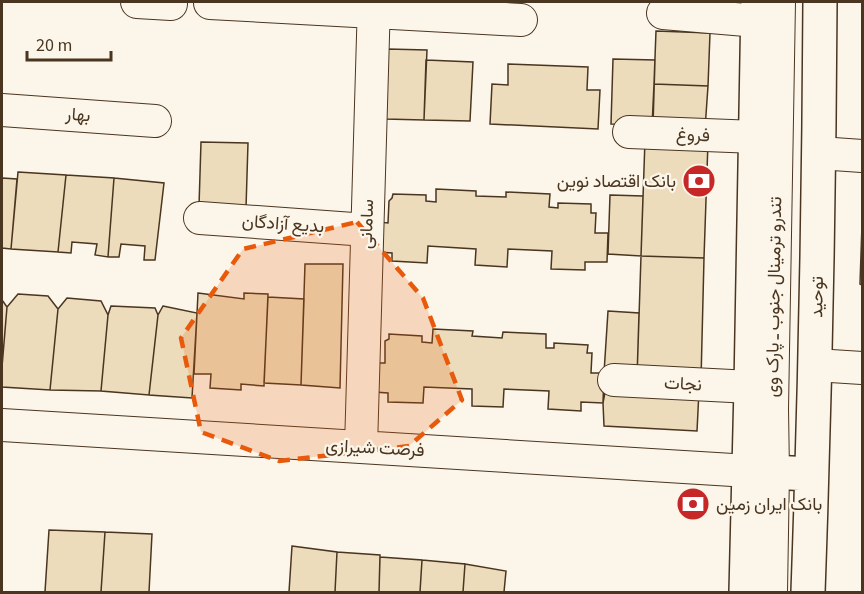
<svg xmlns="http://www.w3.org/2000/svg" width="864" height="594" font-family="'Source Sans 3',Vazirmatn,sans-serif">
  <style>
    .building { fill: #ecdcbc; stroke: #4a3520; stroke-width: 1.5 }
    .lines { fill: none; stroke-linecap: round; stroke-linejoin: round }
    .minor-casing { stroke: #4a3520; stroke-width: 34 }
    .major-casing { stroke: #4a3520; stroke-width: 36 }
    .minor { stroke: #fbf6e9; stroke-width: 32 }
    .major { stroke: #fbf6e9; stroke-width: 33 }
    .marked { fill: #e8590c; fill-opacity: 0.2; stroke: #e8590c; stroke-width: 4.5; stroke-dasharray: 12 8; stroke-linejoin: round }
    .labels { text-anchor: middle; dominant-baseline: central; stroke-width: 4.5; stroke-linejoin: round; paint-order: stroke }
    .street-label { font-size: 18px; fill: #4a3520; stroke: #fbf6e9 }
    .poi-label { font-size: 18px; fill: #4a3520; stroke: #fbf6e9; text-anchor: end }
  </style>
  <rect width="100%" height="100%" fill="#fbf6e9"/>
  <!-- building -->
  <path class="building" d="M656 31 710 33 708 86 654 84Z
    M387 49 427 50 424 120 385 119Z
    M613 59 655 60 653 125 611 124Z
    M426 60 473 62 470 121 424 120Z
    M508 64 588 67 587 90H600L598 129 490 124 492 84 508 85Z
    M654 84 708 86 705 129 652 127Z
    M645 140 708 142 704 258 641 256Z
    M201 142 248 143 246 208 199 206Z
    M18 172 66 175 58 252 11 249Z
    M66 175 114 178 108 257 95 255 97 244 72 242 71 253 58 252Z
    M2 178 17 179 11 249 2 248Z
    M114 178 164 183 155 260H144L145 246 121 244 119 257H108Z
    M436 189 476 191V196L506 197V192L550 194 549 207 558 208V203L591 204V213H596L595 233H608L607 262H585V270L551 269 552 251 508 249 507 267 475 265 476 249 428 246 427 263 392 261V253L377 252 379 222 388 223 389 201 392 198 393 194 426 195V201L436 202Z
    M610 195 643 196 641 256 608 254Z
    M862 225V285L860 284Z
    M641 256 704 258 701 380 637 378Z
    M305 264H343L340 388 301 385Z
    M198 293 244 299V293L268 294 264 386 241 384V390L210 388 211 374H194Z
    M18 294 48 296 58 309 50 390 2 387V367L7 307Z
    M268 297 304 299 301 385 264 383Z
    M67 298 101 301 108 315 101 391 50 390 58 309Z
    M2 300 7 307 2 367Z
    M111 306 155 308 158 315 149 395 101 391 108 315Z
    M163 306 197 313 192 398 149 395 158 315Z
    M608 311 639 313 637 378 604 373Z
    M433 329 473 331 472 336 502 338 503 332 546 334V348H554V343L588 345 587 353H592L591 373H604L603 403 581 402V411L548 409 549 391 504 389 503 407 472 406V389L424 387 423 403 388 402V393L374 392 375 363H385V341L389 339V334L422 336V342L432 343Z
    M606 387 699 391 697 431 604 426 603 403Z
    M49 530 105 532 101 592H45Z
    M105 532 152 534 149 592H101Z
    M292 546 337 552 335 592H289Z
    M337 552 380 555 379 592H335Z
    M380 557 422 560 420 592H379Z
    M422 560 465 564 463 592H420Z
    M465 564 506 571 504 592H463Z"/>
  <g class="lines">
    <defs>
      <path id="minor" d="M137 2 171 4
        M210 3 521 20
        M663 13 758 21
        M2 110 155 121
        M629 132 756 137
        M819 153 862 156
        M200 218 367 230
        M815 365 862 368
        M614 380 751 387
        M2 425 749 471
        M361 447 374 2
        M771 592 773 472 772 409 779 2"/>
      <path id="major" d="M749 471 811 474
        M746 592 751 387 758 2
        M808 592C815 396 819 199 820 2"/>
    </defs>
    <!-- minor casing -->
    <use href="#minor" class="minor-casing"/>
    <!-- major casing -->
    <use href="#major" class="major-casing"/>
    <!-- minor -->
    <use href="#minor" class="minor"/>
    <!-- major -->
    <use href="#major" class="major"/>
  </g>
  <!-- marked area -->
  <path class="marked" d="M357 222 423 298 462 400 409 446 279 461 201 432 181 338 243 249Z"/>
  <!-- icons -->
  <defs>
    <symbol id="bank-disc" viewBox="-11 -11 22 22"><circle r="9.5" fill="#c62828" stroke="#fbf6e9"/><path d="M-6-4H6V4H-6ZM0-2.3a2.3 2.3 0 1 0 0 4.6a2.3 2.3 0 1 0 0-4.6Z" fill="#fff"/></symbol>
  </defs>
  <g fill-rule="evenodd">
    <use href="#bank-disc" x="680" y="162" width="38" height="38"/>
    <use href="#bank-disc" x="674" y="485" width="38" height="38"/>
  </g>
  <g class="labels">
    <!-- street labels -->
    <g class="street-label">
      <text transform="translate(78 115) rotate(4)">بهار</text>
      <text transform="translate(693 135) rotate(3)">فروغ</text>
      <text transform="translate(283 224) rotate(4)">بدیع آزادگان</text>
      <text transform="translate(367 224) rotate(-88)">سامانی</text>
      <text transform="translate(774 297) rotate(-89)">تندرو ترمینال جنوب ـ پارک وی</text>
      <text transform="translate(817 297) rotate(-89)">توحید</text>
      <text transform="translate(683 384) rotate(3)">نجات</text>
      <text transform="translate(375 448) rotate(3)">فرصت شیرازی</text>
    </g>
    <!-- poi labels -->
    <g class="poi-label">
      <text x="676" y="181">بانک اقتصاد نوین</text>
      <text x="716" y="504" text-anchor="start">بانک ایران زمین</text>
    </g>
  </g>
  <!-- border -->
  <rect width="864" height="594" fill="none" stroke="#4a3520" stroke-width="6"/>
  <!-- scale -->
  <path d="M27 51v9h84v-9" fill="none" stroke="#4a3520" stroke-width="3"/>
  <text x="36" y="51" font-size="18" fill="#4a3520" stroke="#fbf6e9" stroke-width="4.5" paint-order="stroke">20 m</text>
</svg>
